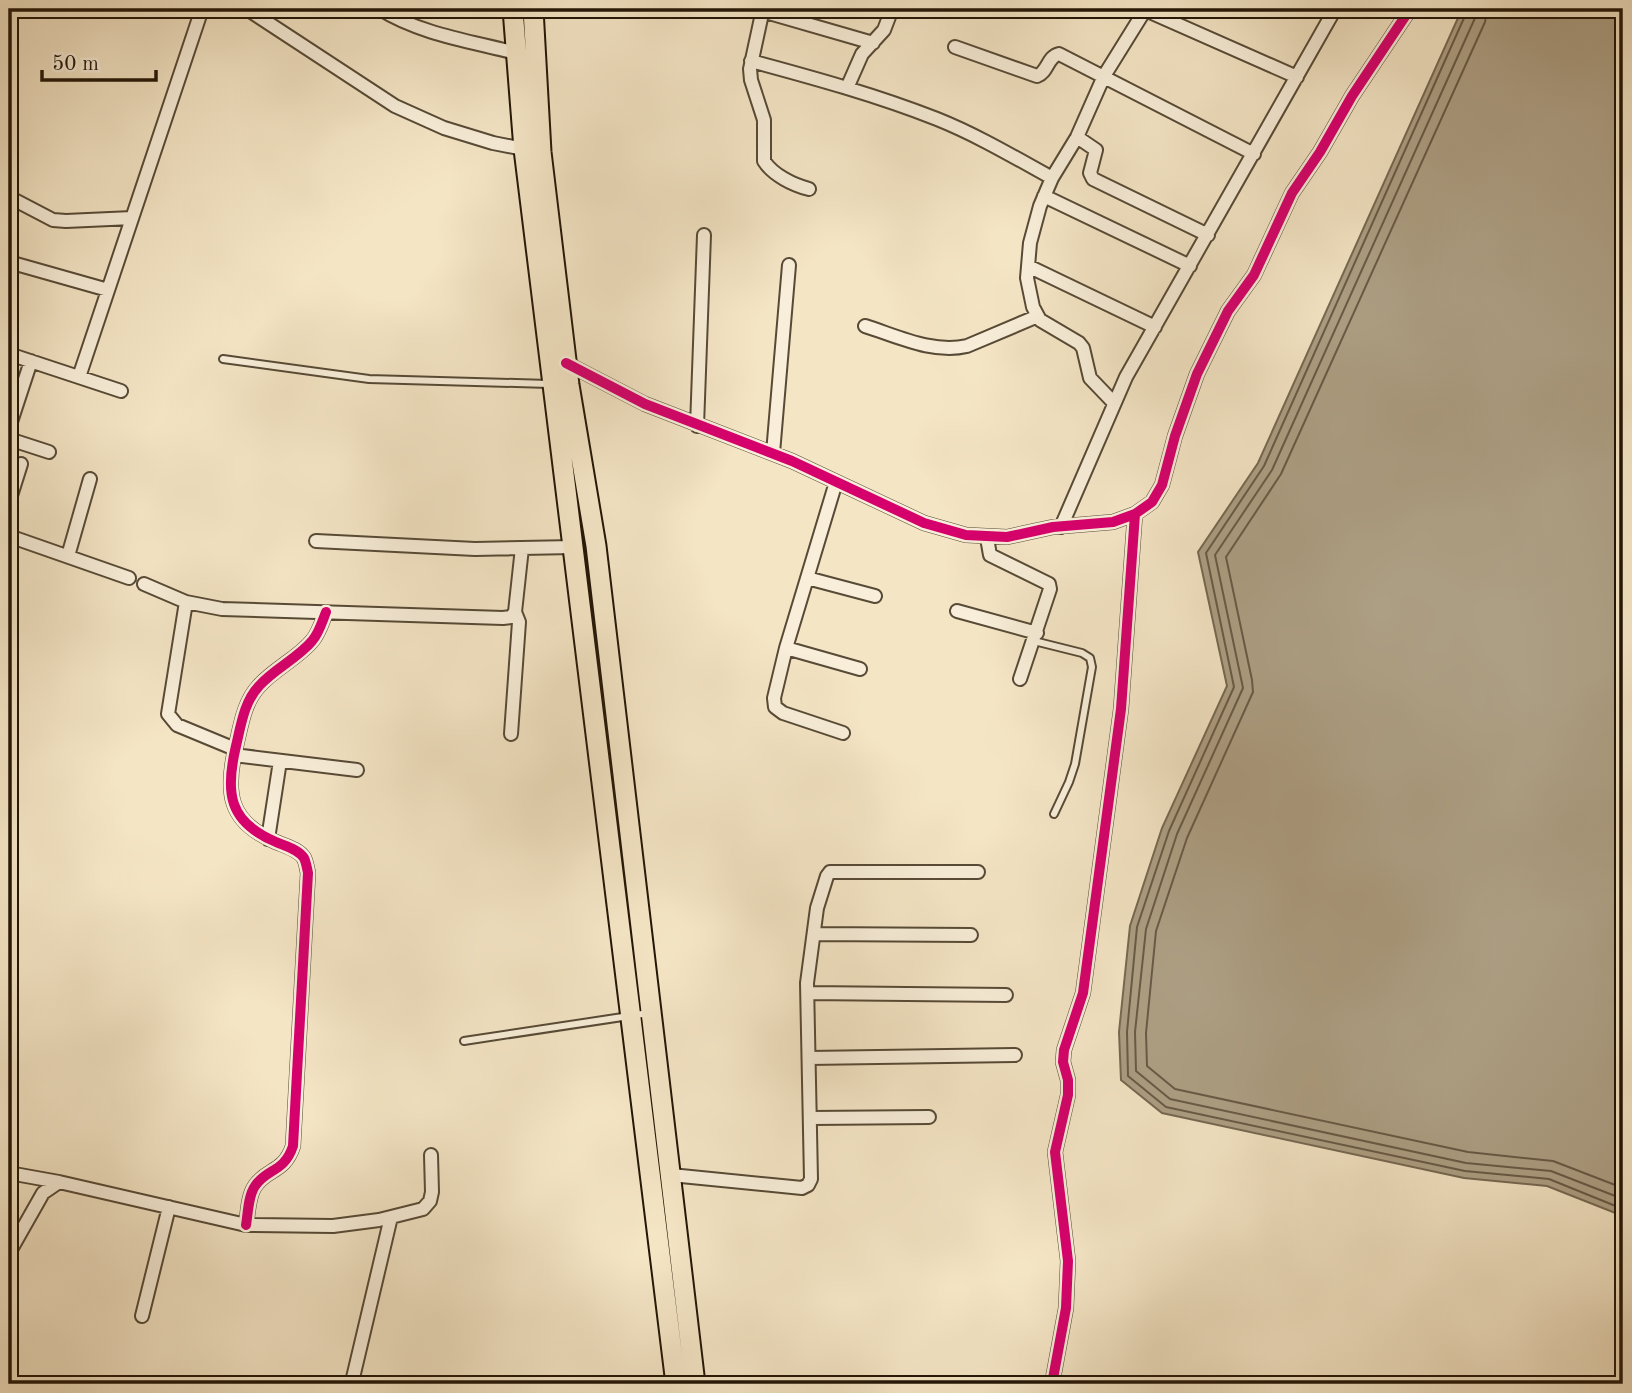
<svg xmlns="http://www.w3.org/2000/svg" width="1632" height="1393" font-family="'Old Standard TT',serif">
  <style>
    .water { fill: #ad9f84; stroke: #766852; stroke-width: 2 }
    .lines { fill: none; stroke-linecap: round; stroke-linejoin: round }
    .shore { stroke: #685a46; stroke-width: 2 }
    .lane-casing { stroke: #574a36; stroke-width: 10 }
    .street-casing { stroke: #574a36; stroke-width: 16 }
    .primary-casing { stroke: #231607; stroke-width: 23 }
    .lane { stroke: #f8eed9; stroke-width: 6 }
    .street { stroke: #f8eed9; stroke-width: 12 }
    .primary { stroke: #f4e5c5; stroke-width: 19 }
    .cycleway-casing { stroke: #f8eed9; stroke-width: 15 }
    .cycleway { stroke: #d6006c; stroke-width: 10 }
  </style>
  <rect width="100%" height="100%" fill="#f4e5c5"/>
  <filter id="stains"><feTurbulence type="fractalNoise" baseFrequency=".00286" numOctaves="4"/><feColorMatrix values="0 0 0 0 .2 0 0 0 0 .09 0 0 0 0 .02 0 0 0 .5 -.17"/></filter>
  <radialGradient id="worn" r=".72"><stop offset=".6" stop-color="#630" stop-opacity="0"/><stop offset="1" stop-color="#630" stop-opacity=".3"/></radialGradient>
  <!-- water -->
  <path class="water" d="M1462 9H1623V1216L1547 1186 1464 1178 1162 1113 1121 1080 1119 1032 1130 926 1162 828 1227 686 1198 552 1258 463Z"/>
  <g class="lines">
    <!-- shore -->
    <path class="shore" d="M1468 9 1264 466 1206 553 1234 687 1169 831 1137 927 1127 1032 1128 1076 1166 1107 1465 1171 1549 1179 1623 1209
      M1476 9 1475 18 1272 470 1215 555 1243 688 1177 834 1146 929 1135 1032 1136 1071 1170 1099 1466 1163 1551 1171 1623 1199
      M1487 9 1485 22 1281 474 1226 557 1252 680 1253 692 1187 838 1156 931 1146 1033 1147 1066 1175 1089 1468 1152 1553 1161 1623 1188"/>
    <defs>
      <path id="lane" d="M223 359 369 379 549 384
        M1034 641 1082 653 1090 658 1092 667 1075 764 1069 782 1054 814
        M464 1041 649 1013"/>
      <path id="street" d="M247 9 395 106 444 128 493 143 524 149
        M380 9C420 34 470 41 516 53
        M763 9 750 69 751 80 764 120V161C773 175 793 185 809 189
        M1143 9 1297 77
        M762 11 873 43
        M955 47 1037 76C1048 72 1047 57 1059 54L1254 154
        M751 61C814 78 876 95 937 119 977 135 1014 157 1052 178
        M847 88 862 54 884 30 892 9
        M1077 137 1096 150 1090 173 1093 179 1208 235
        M1044 196 1190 266
        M9 197 53 220 66 221 132 218
        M9 262 108 290
        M1028 266 1155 327
        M865 326C897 336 933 354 967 346L1038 316
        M9 354 121 391
        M566 363 645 404 792 461 924 523 966 535 1007 537 1053 527 1113 522 1135 514 1152 502 1162 485 1175 436 1197 374 1228 311 1254 275 1292 193 1320 152 1352 96 1410 9
        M79 377 202 9
        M1114 403 1090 378 1083 348 1079 343 1040 320 1033 307 1027 278 1030 243 1040 206 1052 178 1077 137 1104 76 1145 10
        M697 426 704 235
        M9 428 31 361
        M9 439 49 452
        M773 453 789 265
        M836 482 786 648 774 698 775 707 783 713 843 733
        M9 502 21 464
        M1061 527 1126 377 1335 9
        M9 536 129 578
        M987 538 990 555 1049 584 1050 589 1020 679
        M316 541 475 549 574 547
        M68 556 90 479
        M807 578 875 596
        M144 584 186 602 222 609 503 618 511 617 515 612 522 548
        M186 602 168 714 177 725 235 749
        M957 611 1037 633
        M786 648 860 669
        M511 734 519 622 515 612
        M234 755 357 770
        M268 839 280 761
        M814 934 971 935
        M808 993 1006 995
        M809 1058 1015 1055
        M811 1118 929 1117
        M9 1173 59 1182
        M671 1175 802 1188 808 1185 811 1179 807 983 817 908 827 876 830 872H978
        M246 1225C248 1214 248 1196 255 1186 267 1168 284 1173 293 1146L308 873C307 868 306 862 304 858 298 849 285 846 276 842 228 822 225 792 236 746 241 725 244 702 259 686 274 669 298 658 312 641 319 633 322 622 326 612
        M9 1253 43 1193 59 1182 246 1225 333 1226 379 1220 423 1209 430 1201 432 1192 431 1155
        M142 1316 169 1207
        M352 1382 391 1217
        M1052 1384 1066 1308 1068 1261 1055 1152 1068 1095V1080L1063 1062 1064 1050 1083 993 1121 709 1135 514"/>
      <path id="primary" d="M513 9 524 149 676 1384
        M533 9 541 152 569 385 596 546 695 1384"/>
    </defs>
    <!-- lane casing -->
    <use href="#lane" class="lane-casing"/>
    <!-- street casing -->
    <use href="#street" class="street-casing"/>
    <!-- primary casing -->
    <use href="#primary" class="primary-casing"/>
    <!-- lane -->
    <use href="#lane" class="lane"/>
    <!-- street -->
    <use href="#street" class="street"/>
    <!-- primary -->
    <use href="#primary" class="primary"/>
    <defs>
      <path id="cycleway" d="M566 363 645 404 792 461 924 523 966 535 1007 537 1053 527 1113 522 1135 514 1152 502 1162 485 1175 436 1197 374 1228 311 1254 275 1292 193 1320 152 1352 96 1410 9
        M246 1225C248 1214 248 1196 255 1186 267 1168 284 1173 293 1146L308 873C307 868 306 862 304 858 298 849 285 846 276 842 228 822 225 792 236 746 241 725 244 702 259 686 274 669 298 658 312 641 319 633 322 622 326 612
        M1052 1384 1066 1308 1068 1261 1055 1152 1068 1095V1080L1063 1062 1064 1050 1083 993 1121 709 1135 514"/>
    </defs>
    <!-- cycleway casing -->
    <use href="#cycleway" class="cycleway-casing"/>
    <!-- cycleway -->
    <use href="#cycleway" class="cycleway"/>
  </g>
  <!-- margin -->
  <rect width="1632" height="1393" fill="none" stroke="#f4e5c5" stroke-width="35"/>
  <rect x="10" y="10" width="1611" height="1372" fill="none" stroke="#231607" stroke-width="3.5"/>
  <rect x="18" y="18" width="1597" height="1358" fill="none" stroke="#231607" stroke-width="2"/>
  <!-- scale -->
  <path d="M42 70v10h114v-10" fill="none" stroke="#231607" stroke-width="3.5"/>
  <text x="52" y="70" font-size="21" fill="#231607" stroke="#f8eed9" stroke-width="5" paint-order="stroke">50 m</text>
  <rect width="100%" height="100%" filter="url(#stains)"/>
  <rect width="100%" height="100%" fill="url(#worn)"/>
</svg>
